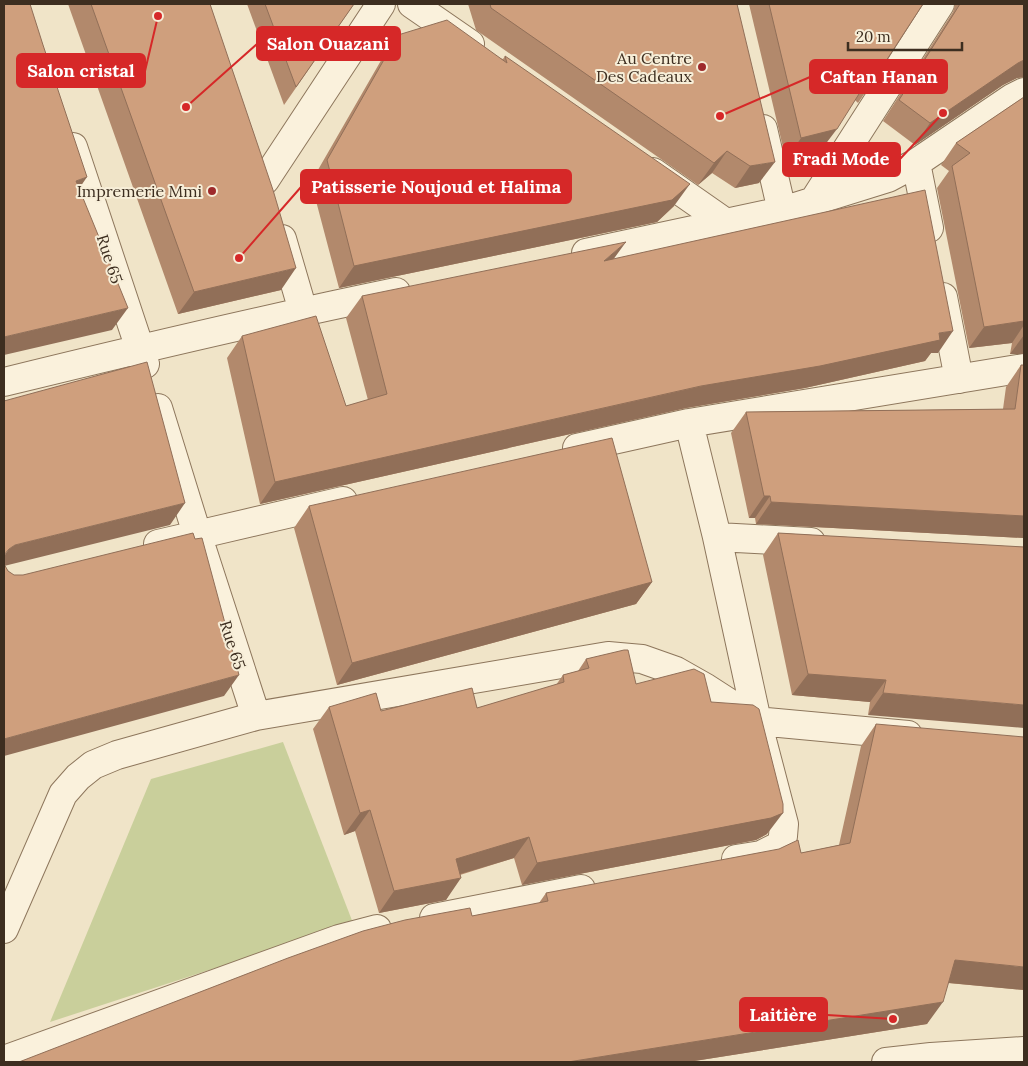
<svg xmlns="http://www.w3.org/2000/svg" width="1028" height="1066" font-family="Lora,serif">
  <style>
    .green { fill: #c9cf9b }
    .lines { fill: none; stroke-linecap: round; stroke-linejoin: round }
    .minor-casing { stroke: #8d765c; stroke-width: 30 }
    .minor { stroke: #faf1dc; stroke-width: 28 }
    .wall { fill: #b2896c }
    .shaded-wall { fill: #916f58 }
    .building { fill: #cf9f7d; stroke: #916f58 }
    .poi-dot { fill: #9e2a2b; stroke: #f7eed8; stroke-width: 2 }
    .labels { text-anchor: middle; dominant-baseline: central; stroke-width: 4; stroke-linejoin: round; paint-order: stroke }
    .poi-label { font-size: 16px; fill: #3d2e20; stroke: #f7eed8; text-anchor: end }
    .street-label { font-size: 16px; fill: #3d2e20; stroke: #f7eed8 }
    .leader { fill: none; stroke: #d62828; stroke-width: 2 }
    .callout-dot { fill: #d62828; stroke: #f7eed8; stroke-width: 2 }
    .callout { fill: #d62828; stroke: #d62828; stroke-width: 2 }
    .callout-label { font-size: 18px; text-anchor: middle; font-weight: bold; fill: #fff }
  </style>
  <rect width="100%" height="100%" fill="#f0e4c8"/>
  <!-- green -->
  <path class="green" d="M283 742 353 923 50 1022 151 779Z"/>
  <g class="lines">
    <defs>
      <path id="minor" d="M412 4 470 44
        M763 129 782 211
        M73 147 145 364
        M916 163 929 228
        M653 172 726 223
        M265 180 381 4
        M813 202 940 4
        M282 239 303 311
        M586 253 782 211 888 178 916 163 1012 98 1024 92
        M943 297 959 379
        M4 382C134 350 265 319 396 292
        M158 408 197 534 256 716
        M689 423 717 537 757 721 784 824 783 836 781 845 761 855 736 859
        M577 448 689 423 1024 368
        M717 537 811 542
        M158 544 343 501
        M434 918 581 889
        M4 929 63 794 78 777 93 765 117 755 256 716 608 656 642 659 676 671 706 688 757 721 908 735
        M4 1060 339 939 377 929
        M886 1062 931 1057 1024 1051"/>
    </defs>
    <!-- minor casing -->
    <use href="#minor" class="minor-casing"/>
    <!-- minor -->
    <use href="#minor" class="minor"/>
  </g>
  <!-- wall -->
  <path class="wall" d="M68 4H210L281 290 178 314Z
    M247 4H354L284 105Z
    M468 4H737L759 183 735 188 712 173 698 185 476 30Z
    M749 4H923L873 81 858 103 855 100 821 150 786 160Z
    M955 4H1024V77L1017 78 1003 85 915 145 883 121 953 12Z
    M398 35 503 59 505 56 674 206 657 222 339 288 311 182 383 57Z
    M1024 97V354H1010L1012 343 969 348 937 188 949 171 941 165 956 143Z
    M614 259 938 353H931L925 361 805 388 686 408 260 504 227 358 242 336 346 406 368 400 346 318 362 296Z
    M1021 365 1024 538 756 524 755 518H749L731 433 746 412 1003 409 1006 387Z
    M309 506 652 582 636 604 337 685 294 528Z
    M778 533 1024 547 868 715 870 702 792 695 763 555Z
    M586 659 636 684 711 702 767 834 756 840 522 885 514 858 460 875 446 900 379 913 355 831 344 835 313 729 329 707 381 711 477 708 556 685 563 675 578 671Z
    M876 724 1024 990 948 983 927 1024 688 1062H19L472 916 539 903 546 893 801 853 839 845 861 746Z"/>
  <!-- shaded-wall -->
  <path class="shaded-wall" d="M1024 60V77L1017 78 1003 85 915 145 930 123 1018 63Z
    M837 129 821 150 786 160 801 138Z
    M727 151 712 173 698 185 714 163Z
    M775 162 759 183 735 188 750 166Z
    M87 177 72 199 76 181Z
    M690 184 674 206 657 222 339 288 354 266Z
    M626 242 610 264 604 261Z
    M296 268 281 290 178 314 194 292Z
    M128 308 112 330 4 355V337Z
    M1024 321V325L1012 343 969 348 984 327Z
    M953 331 938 353H931L925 361 805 388 686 408 260 504 275 482 939 333Z
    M1024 335V354H1010Z
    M764 496H770L755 518H749Z
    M771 502 1024 516V538L756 524Z
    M185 503 170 525 4 566V556L9 549 15 545Z
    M652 582 636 604 337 685 352 663Z
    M808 674 886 680 870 702 792 695Z
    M239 675 224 696 4 756V739Z
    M883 693 1024 705V728L868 715Z
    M370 810 355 831 344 835 360 813Z
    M783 813 767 834 756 840 522 885 537 863Z
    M529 837 514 858 440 880 456 859Z
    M461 878 446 900 379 913 394 891Z
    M955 960 1024 967V990L939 982Z
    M943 1002 927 1024 688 1062H568Z"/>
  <!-- building -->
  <path class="building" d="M4 4H30L43 45 87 177 76 181 128 308 4 337Z
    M91 4H210L273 190 296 268 194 292Z
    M265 4H354L296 87Z
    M490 4H737L775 162 750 166 727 151 714 163 491 8Z
    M769 4H923L873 81 869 78 837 129 801 138Z
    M960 4H1024V60L1018 63 930 123 899 100Z
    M447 20 507 63 505 56 690 184 672 200 354 266 327 160 398 35Z
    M1024 97V321L984 327 952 166 970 153 956 143Z
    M925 190 953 331 939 333 940 340 820 366 701 386 275 482 242 336 316 316 346 406 387 394 362 296 626 242 604 261Z
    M147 362 185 503 15 545 9 549 4 555V564L8 571 14 575H23L193 533 195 539 202 538 239 675 4 739V401Z
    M1021 365H1024V516L771 502 770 496H764L746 412 1015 409Z
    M612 438 652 582 352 663 309 506Z
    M778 533 1024 547V705L883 693 886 680 808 674Z
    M624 650H628L636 684 694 669 704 674 711 702 753 705 759 709 783 804V813L771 818 537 863 529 837 456 859 461 878 394 891 370 810 360 813 329 707 376 693 381 711 472 688 477 708 564 682 563 675 589 668 586 659Z
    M876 724 1024 737V967L955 960 943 1002 568 1062H19L288 958 363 931 405 920 470 908 472 916 548 901 546 893 779 849 798 840 801 853 850 843Z"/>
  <!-- markers -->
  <g class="poi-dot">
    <circle cx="702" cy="67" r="5"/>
    <circle cx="212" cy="191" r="5"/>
  </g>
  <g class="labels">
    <!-- poi labels -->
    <g class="poi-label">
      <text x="692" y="58">Au Centre<tspan x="692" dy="18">Des Cadeaux</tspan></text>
      <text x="202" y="191">Impremerie Mmi</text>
    </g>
    <!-- street labels -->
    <g class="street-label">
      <text transform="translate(110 259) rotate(72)">Rue 65</text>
      <text transform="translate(233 645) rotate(72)">Rue 65</text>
    </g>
  </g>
  <!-- callouts -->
  <path class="leader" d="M186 107L257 44M158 16L145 71M720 116L810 77M943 113L900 159M239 258L301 187M893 1019L827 1015"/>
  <g class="callout-dot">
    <circle cx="186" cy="107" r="5"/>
    <circle cx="158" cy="16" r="5"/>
    <circle cx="720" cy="116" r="5"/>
    <circle cx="943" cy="113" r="5"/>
    <circle cx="239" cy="258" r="5"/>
    <circle cx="893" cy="1019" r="5"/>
  </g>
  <g class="callout">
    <rect x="257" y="27" width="143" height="33" rx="5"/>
    <rect x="17" y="54" width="128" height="33" rx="5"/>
    <rect x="810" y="60" width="137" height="33" rx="5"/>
    <rect x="783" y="143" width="117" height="33" rx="5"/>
    <rect x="301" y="170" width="270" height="33" rx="5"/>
    <rect x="740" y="998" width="87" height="33" rx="5"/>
  </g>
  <g class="callout-label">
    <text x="328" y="50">Salon Ouazani</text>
    <text x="81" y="77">Salon cristal</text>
    <text x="879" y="83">Caftan Hanan</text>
    <text x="841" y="165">Fradi Mode</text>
    <text x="436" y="193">Patisserie Noujoud et Halima</text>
    <text x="783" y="1021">Laitière</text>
  </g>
  <!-- border -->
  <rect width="1028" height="1066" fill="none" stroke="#3d2e20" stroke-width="10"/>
  <!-- scale -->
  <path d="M848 42v8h114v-8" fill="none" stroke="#3d2e20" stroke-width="2.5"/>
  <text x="856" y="42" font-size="15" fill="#3d2e20" stroke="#f7eed8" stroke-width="4" paint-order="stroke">20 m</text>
</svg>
